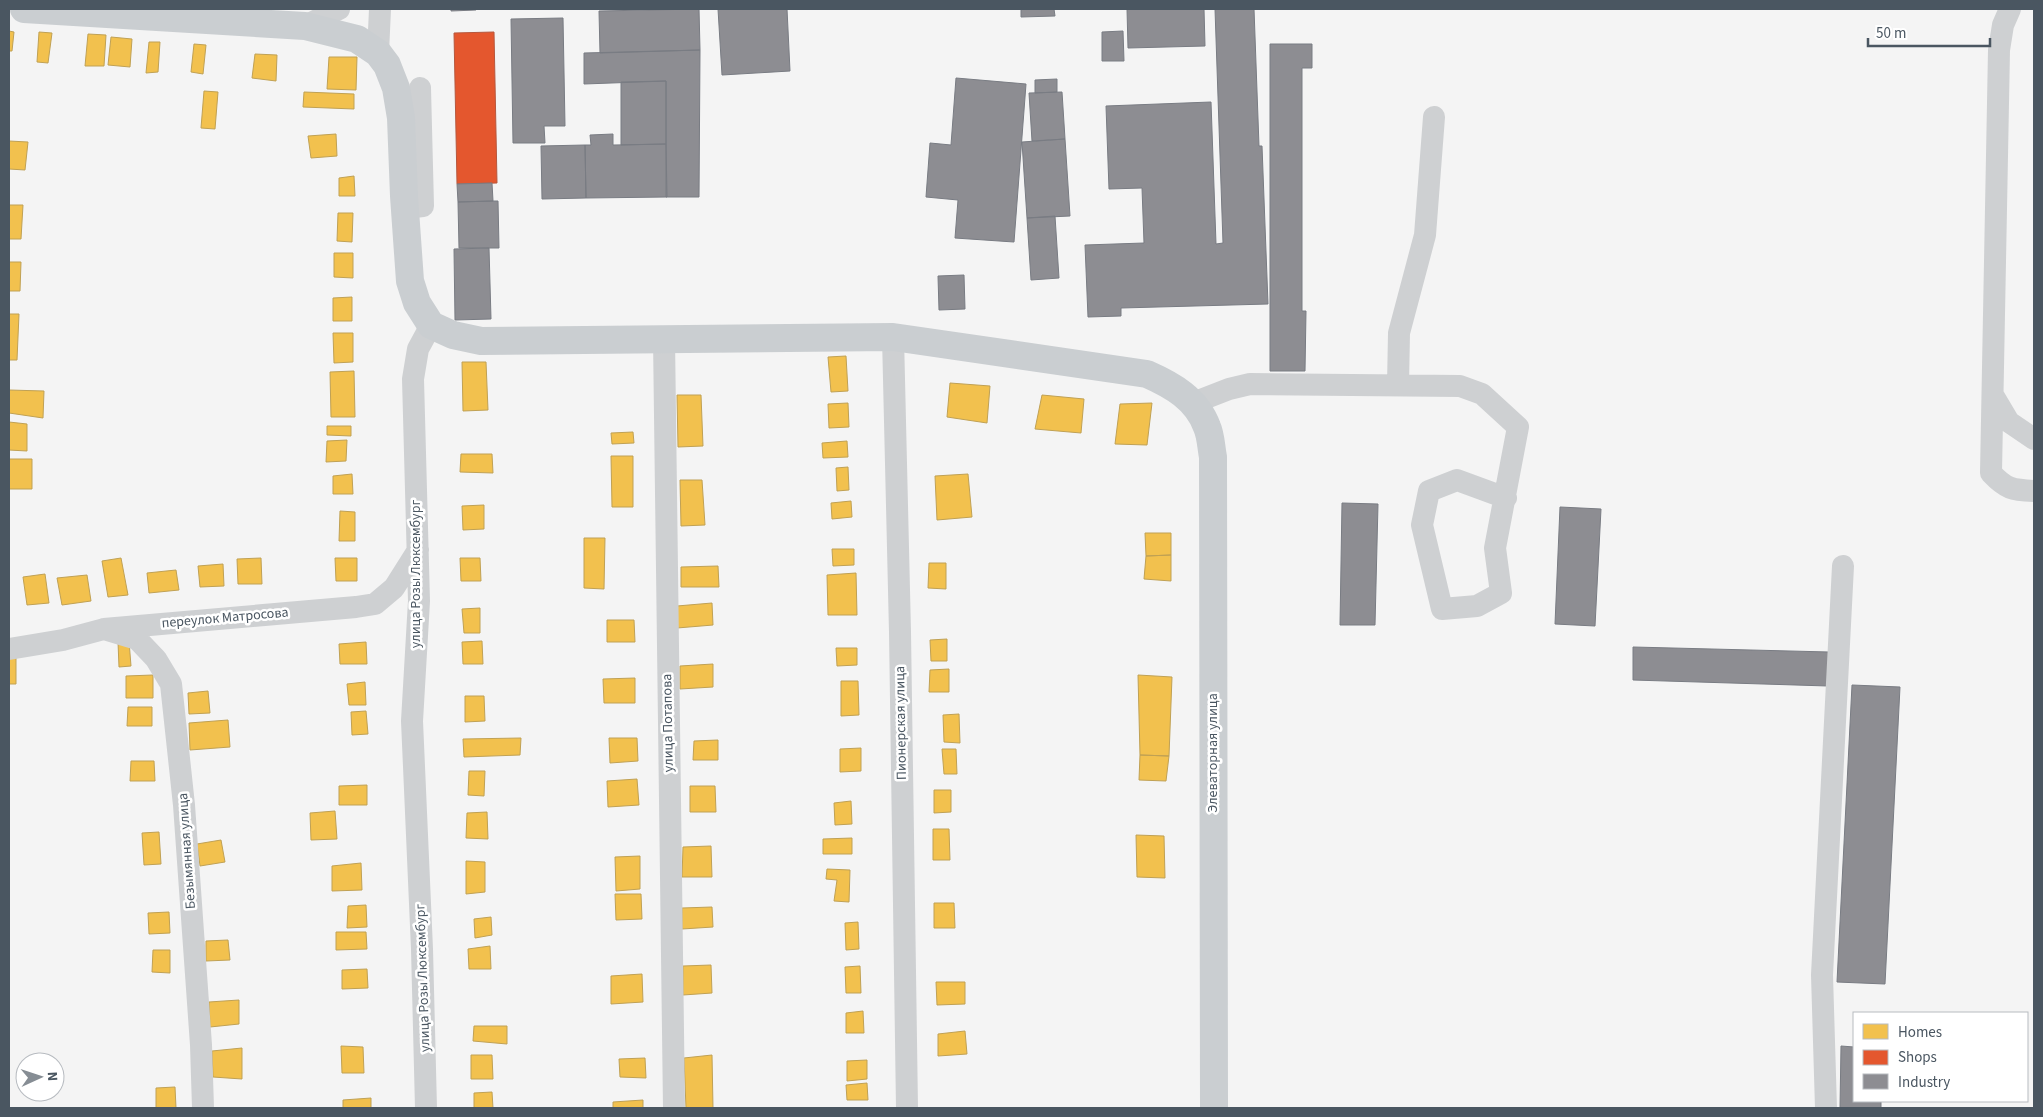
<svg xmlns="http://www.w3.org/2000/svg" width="2043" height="1117" font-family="'Source Sans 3',sans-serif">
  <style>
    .homes { fill: #f2c14e; stroke: #c0a154 }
    .shops { fill: #e4572e; stroke: #b6573d }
    .industry { fill: #8d8d92; stroke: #797c83 }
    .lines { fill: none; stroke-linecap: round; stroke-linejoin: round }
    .minor { stroke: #ced0d2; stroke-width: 22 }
    .major { stroke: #caced1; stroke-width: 28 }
    .labels { text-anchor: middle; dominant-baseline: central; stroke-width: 5; stroke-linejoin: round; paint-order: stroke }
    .street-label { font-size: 14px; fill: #4a5661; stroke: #fff }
  </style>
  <rect width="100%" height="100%" fill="#f4f4f4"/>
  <!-- homes -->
  <path class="homes" d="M9 31 14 32 12 51H9Z
    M39 32 52 33 48 63 37 62Z
    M88 34 106 35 104 66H85Z
    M111 37 132 39 130 67 108 65Z
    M149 42H160L158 72 146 73Z
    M194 44 206 45 203 74 191 72Z
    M255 54 277 55 276 81 252 78Z
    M329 57H357L356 90 327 89Z
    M204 91 218 92 215 129 201 128Z
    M304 92 354 94V109L303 107Z
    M336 134 337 156 311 158 308 136Z
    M9 141 28 142 25 170 9 169Z
    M354 176 355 196H339V178Z
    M9 205H23L21 239H9Z
    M338 213H353L352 242 337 241Z
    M334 253H353V278L334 277Z
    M9 262H21L20 291H9Z
    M352 297V321H333V298Z
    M9 314H19L17 360H9Z
    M333 333H353V362L334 363Z
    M846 356 848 391 831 392 828 357Z
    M462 362H486L488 410 463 411Z
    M354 371 355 417H331L330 372Z
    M950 383 990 386 987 423 947 417Z
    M9 390 44 391 43 418 9 413Z
    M677 395H701L703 446 678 447Z
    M1042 395 1084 399 1081 433 1035 429Z
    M848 403 849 427 829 428 828 404Z
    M1152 403 1147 445 1115 444 1120 404Z
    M9 422 27 424V451L9 450Z
    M327 426H351V436L327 435Z
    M633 432 634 443 612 444 611 433Z
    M347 440 346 461 326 462 327 441Z
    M847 441 848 457 823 458 822 443Z
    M461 454H492L493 473 460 472Z
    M611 456H633V507H612Z
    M9 459H32V489H9Z
    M848 467 849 490 837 491 836 468Z
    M352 474 353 494H333V476Z
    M968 474 972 517 937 520 935 476Z
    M680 480H702L705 525 681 526Z
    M851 501 852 517 832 519 831 503Z
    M484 505V529L463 530 462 506Z
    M340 511 355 512V541H339Z
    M1145 533H1171V555L1146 556Z
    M584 538H605L604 589 584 588Z
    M832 549H854V565L833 566Z
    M1171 555V581L1144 579 1146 556Z
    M121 558 128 595 108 597 102 561Z
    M261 558 262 584H238L237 559Z
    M335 558H357V581H336Z
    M460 558H480L481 581H461Z
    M929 563H946V589L928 588Z
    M223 564 224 586 200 587 198 566Z
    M718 566 719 587H681V567Z
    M176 570 179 590 149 593 147 573Z
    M856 573 857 615H828L827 575Z
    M45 574 49 603 27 605 23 577Z
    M87 575 91 601 62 605 57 578Z
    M712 603 713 625 677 628V606Z
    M480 608V633H464L462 609Z
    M607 620H634L635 642H607Z
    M947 639V661H931L930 640Z
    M129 641 131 666 119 667 118 642Z
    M482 641 483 664H463L462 642Z
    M366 642 367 664H340L339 644Z
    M836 648H857V665L837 666Z
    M9 658H16V684H9Z
    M713 664V687L680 689V666Z
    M949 669V692H929L930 670Z
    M153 675V698H126V676Z
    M1138 675 1172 677 1169 756 1140 755Z
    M635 678V703H604L603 679Z
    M841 681H858L859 715 841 716Z
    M365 682 366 705H349L347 684Z
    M208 691 210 713 189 714 188 693Z
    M465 696H484L485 721 465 722Z
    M128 707H152V726H127Z
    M366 711 368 734 352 735 351 712Z
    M959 714 960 743 944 742 943 715Z
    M228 720 230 747 190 750 189 723Z
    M521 738 520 755 464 757 463 739Z
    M609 738H637L638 761 610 763Z
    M718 740V760H693L694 741Z
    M861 748V771L840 772V749Z
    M942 749H956L957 774H944Z
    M1140 755 1169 756 1166 781 1139 780Z
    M131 761H154L155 781H130Z
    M469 771H485L484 796 468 795Z
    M637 779 639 805 608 807 607 781Z
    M367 785V805H339V786Z
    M690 786H715L716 812H690Z
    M934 790H951V812L934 813Z
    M851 801 852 824 835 825 834 803Z
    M335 811 337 839 311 840 310 813Z
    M487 812 488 839 466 838 467 813Z
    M933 829H949L950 860H933Z
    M159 832 161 864 144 865 142 833Z
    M1136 835 1164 836 1165 878 1137 877Z
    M852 838V854H823V839Z
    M221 840 225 862 200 866 197 844Z
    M711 846 712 877H682L683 847Z
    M640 856V889L616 891 615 857Z
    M466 861 485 862V892L466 894Z
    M361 863 362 890 332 891V866Z
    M827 869 850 870 849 902 834 901 837 880 826 879Z
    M615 894H641L642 919 616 920Z
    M934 903H954L955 928H934Z
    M366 905 367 927 347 928 348 906Z
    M712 907 713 927 682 929V908Z
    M169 912 170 933 149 934 148 913Z
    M491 917 492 935 475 938 474 919Z
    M858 922 859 949 846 950 845 923Z
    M336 932H366L367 949 336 950Z
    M228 940 230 960 206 961V941Z
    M490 946 491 969H469L468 949Z
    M153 950H170V973L152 972Z
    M711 965 712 993 683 995V966Z
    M860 966 861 993H846L845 967Z
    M367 969 368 988 342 989V970Z
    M642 974 643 1002 611 1004V976Z
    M936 982H965V1004L937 1005Z
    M239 1000V1024L210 1027 209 1002Z
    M863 1011 864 1033H846V1013Z
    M474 1026H507V1044L473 1041Z
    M965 1031 967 1054 938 1056V1034Z
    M341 1046 363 1047 364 1073H342Z
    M242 1048V1079L213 1077 212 1051Z
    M471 1055H492L493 1079H471Z
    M712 1055 713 1108H686L684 1058Z
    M645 1058 646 1078 620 1077 619 1059Z
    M867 1060V1079L847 1081V1061Z
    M867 1083 868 1100H847L846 1085Z
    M175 1087 176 1108H156V1088Z
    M492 1092 493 1108H474V1093Z
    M371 1098V1108H343V1100Z
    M643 1100V1108H613V1102Z"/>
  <!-- shops -->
  <path class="shops" d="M494 32 497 183 457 184 454 33Z"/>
  <!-- industry -->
  <path class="industry" d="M451 9H476V10L451 11Z
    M699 9 700 50 600 53 599 11Z
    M718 9H787L790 71 722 75Z
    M1021 9H1054L1055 16 1021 17Z
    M1127 9H1204L1205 46 1128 48Z
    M1215 9H1254L1259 146H1262L1268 304 1121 308V316L1088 317 1085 245 1144 243 1142 188 1109 189 1106 106 1211 102 1216 244 1223 243Z
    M563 18 565 126H544L545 143H513L511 19Z
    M1123 31 1124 61H1102V32Z
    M1270 44H1312V68H1302V311H1306L1305 371H1270Z
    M700 50 699 197H666V81L584 84V53Z
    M956 78 1026 84 1014 242 955 238 958 200 926 197 930 143 951 145Z
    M1057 79V92L1035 93V80Z
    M666 81V144L621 145V82Z
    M1062 92 1065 139 1032 141 1029 93Z
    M613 134V145L666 144 667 197 586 198 585 145H591L590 135Z
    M1065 139 1070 216 1027 218 1022 142Z
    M585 145 586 198 542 199 541 146Z
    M492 183 493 201 458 202 457 184Z
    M493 201H498L499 248H459L458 202Z
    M1055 216 1059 278 1031 280 1027 218Z
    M489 248 491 319 455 320 454 249Z
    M964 275 965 309 939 310 938 276Z
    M1342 503 1378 504 1375 625H1340Z
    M1560 507 1601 509 1595 626 1555 624Z
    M1633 647 1829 652 1828 686 1633 680Z
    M1852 685 1900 687 1885 984 1837 982Z
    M1841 1046 1854 1047V1101H1881V1108H1840Z"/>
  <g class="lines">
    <!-- minor -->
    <path class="minor" d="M2010 9 2003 25 1999 50 1991 473C2006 489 2012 490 2034 491
      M305 26 339 9
      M378 53 380 9
      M405 208 423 206 420 88
      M893 337 900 632 907 1108
      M664 338 674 1108
      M1398 385 1399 333 1425 235 1434 117
      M1993 395 2009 422 2034 439
      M1193 403 1229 389 1250 384 1460 386 1482 394 1518 427 1495 548 1501 593 1477 606 1442 609 1422 525 1429 491 1457 480 1506 498
      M104 629 137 639 156 659 171 684 184 805 201 1045 203 1108
      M9 649 63 640 104 629 356 607 375 604 394 588 418 550
      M426 1108 422 949 412 721 419 601 413 379 418 349 431 325
      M1826 1108 1822 975 1843 566"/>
    <!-- major -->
    <path class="major" d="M24 9 305 26 357 39 378 53 387 65 396 88 401 118 404 196 410 281 417 303 431 325 453 335 481 341 893 337 1147 374C1172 385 1197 399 1207 427 1211 436 1211 447 1213 457L1214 1108"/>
  </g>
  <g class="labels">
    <!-- street labels -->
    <g class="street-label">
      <text transform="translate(416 574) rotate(-90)">улица Розы Люксембург</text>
      <text transform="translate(225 618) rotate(-5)">переулок Матросова</text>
      <text transform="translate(668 723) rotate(-91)">улица Потапова</text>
      <text transform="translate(901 723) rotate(-91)">Пионерская улица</text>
      <text transform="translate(1213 753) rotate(-90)">Элеваторная улица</text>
      <text transform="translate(187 851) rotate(-94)">Безымянная улица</text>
      <text transform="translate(423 978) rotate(-92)">улица Розы Люксембург</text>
    </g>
  </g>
  <!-- border -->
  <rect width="2043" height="1117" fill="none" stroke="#4a5661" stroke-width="20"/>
  <!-- legend -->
  <rect x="1853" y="1012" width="175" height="90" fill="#ffffff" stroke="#b7bbc0"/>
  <rect x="1863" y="1024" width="25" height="15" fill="#f2c14e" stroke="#b7bbc0"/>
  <text x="1898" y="1037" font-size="15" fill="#4a5661">Homes</text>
  <rect x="1863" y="1050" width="25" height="15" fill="#e4572e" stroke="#b7bbc0"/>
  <text x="1898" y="1062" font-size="15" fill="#4a5661">Shops</text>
  <rect x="1863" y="1074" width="25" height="15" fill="#8d8d92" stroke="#b7bbc0"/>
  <text x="1898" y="1087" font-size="15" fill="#4a5661">Industry</text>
  <!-- north arrow -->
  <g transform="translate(40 1077) rotate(87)"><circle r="24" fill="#ffffff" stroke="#b7bbc0"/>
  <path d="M0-4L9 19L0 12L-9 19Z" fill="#868d94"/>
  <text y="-8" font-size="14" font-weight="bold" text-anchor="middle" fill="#4a5661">N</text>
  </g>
  <!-- scale -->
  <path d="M1868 38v8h122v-8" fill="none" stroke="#4a5661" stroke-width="2.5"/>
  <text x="1876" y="38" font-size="15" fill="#4a5661" stroke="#ffffff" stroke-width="4" paint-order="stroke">50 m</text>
</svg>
